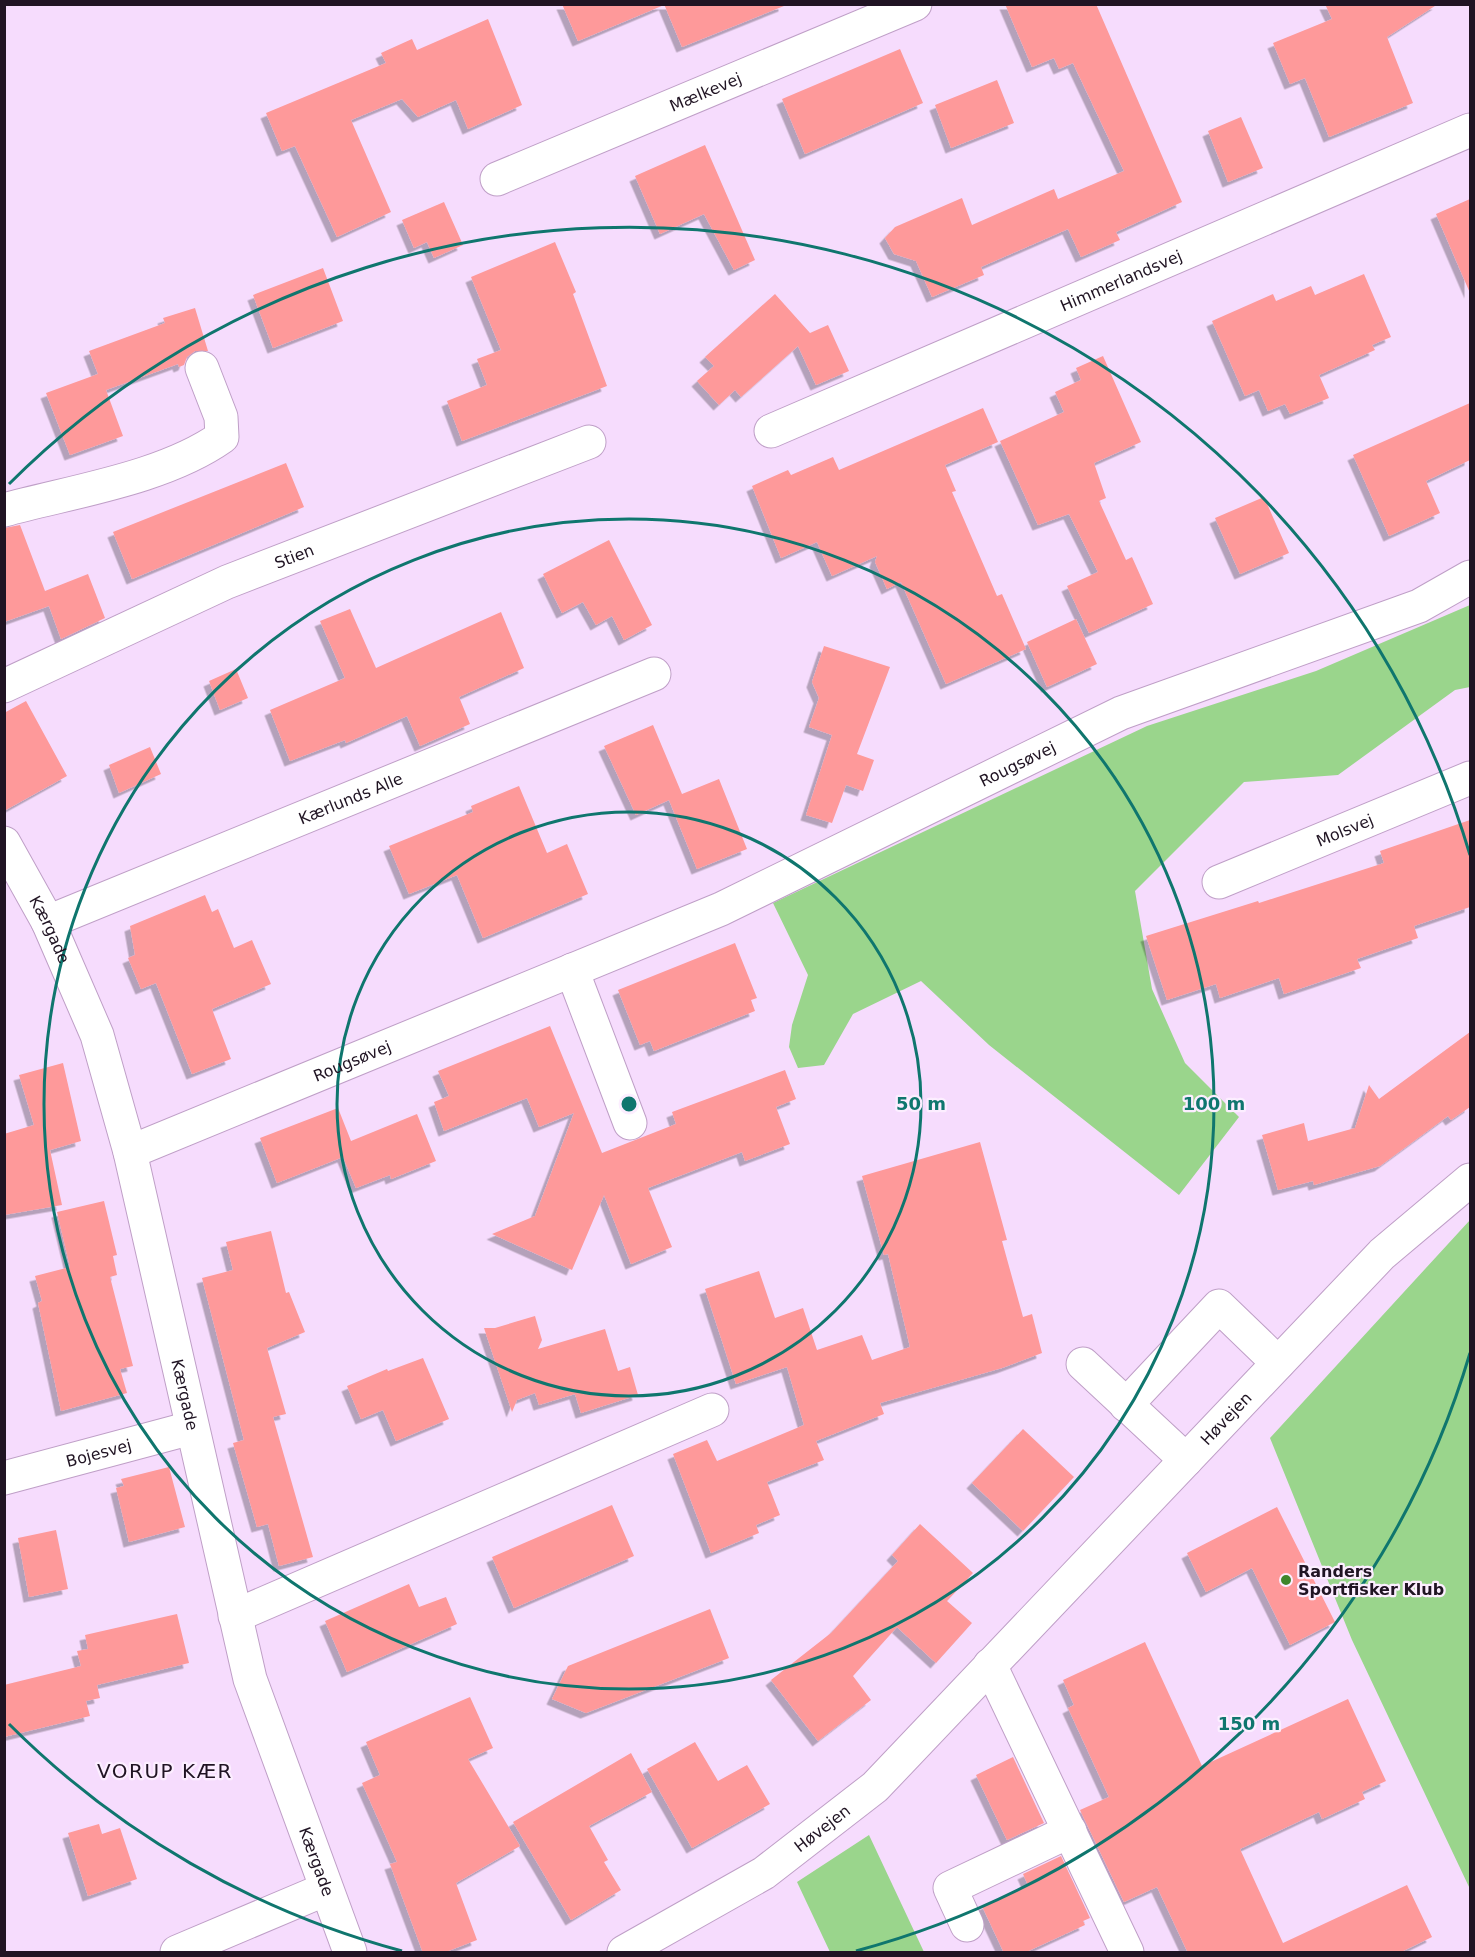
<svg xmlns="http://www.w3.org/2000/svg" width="1475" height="1957" font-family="'DejaVu Sans',sans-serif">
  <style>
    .green { fill: #9ad58c }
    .building { fill: #fe999a; filter: url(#shadow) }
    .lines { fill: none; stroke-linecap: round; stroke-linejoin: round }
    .minor-casing { stroke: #bf9fc7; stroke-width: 35 }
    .minor { stroke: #fff; stroke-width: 33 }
    .ring { fill: none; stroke: #0f766e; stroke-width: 3 }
    .poi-dot { fill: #3f862b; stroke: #fceeff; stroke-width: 2 }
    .labels { text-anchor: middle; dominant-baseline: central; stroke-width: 4.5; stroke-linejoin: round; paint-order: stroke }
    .street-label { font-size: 16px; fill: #201423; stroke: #fceeff }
    .poi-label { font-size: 16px; font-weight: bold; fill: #201423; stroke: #fceeff; text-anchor: start }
    .quarter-label { font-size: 20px; letter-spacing: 1.5px; fill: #201423; stroke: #fceeff }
    .centre { fill: #0f766e; stroke: #fceeff; stroke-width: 3 }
    .ring-label { font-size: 18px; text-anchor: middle; font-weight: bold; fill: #0f766e; stroke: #fceeff; stroke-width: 4.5; stroke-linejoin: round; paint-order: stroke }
  </style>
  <defs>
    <filter id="shadow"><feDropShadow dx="-5.5" dy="5.5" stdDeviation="0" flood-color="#0004"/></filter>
  </defs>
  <rect width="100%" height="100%" fill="#f6dcfd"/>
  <!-- green -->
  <path class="green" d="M1470 605V687L1455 690 1338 775 1244 782 1135 891 1152 989 1185 1063 1239 1117 1179 1195 989 1045 921 981 853 1014 824 1065 798 1068 789 1047 792 1025 808 975 773 903 1147 726 1316 671Z
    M1470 1220V1889L1352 1640 1270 1438Z
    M869 1835 924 1952H830L797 1882Z"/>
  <!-- building -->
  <path class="building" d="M562 4H664V5L578 41Z
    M664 4H784V6L682 47Z
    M1005 4H1096L1182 202 1116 232 1120 240 1081 257 1068 229 981 267 984 275 932 297 916 261 894 254 885 238 895 227 962 198 972 225 1054 189 1058 199 1124 171 1073 63 1059 69 1054 58 1032 67Z
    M1325 4H1438L1387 37 1413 103 1329 137 1305 78 1290 84 1273 43 1332 19Z
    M488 19 522 105 468 129 456 100 418 117 402 99 351 120 391 212 337 237 295 146 282 151 266 113 386 63 381 53 412 39 417 50Z
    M900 49 923 103 805 154 782 99Z
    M997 80 1014 123 951 148 935 105Z
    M1241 117 1263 168 1228 182 1208 131Z
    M705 145 755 260 734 270 704 214 660 234 635 176Z
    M1470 199V293L1436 214Z
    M444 202 463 245 434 258 427 242 414 248 402 220Z
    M555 242 576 292 573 294 607 386 462 441 447 401 487 385 477 359 501 350 471 277Z
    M323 268 343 321 273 348 253 295Z
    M1364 274 1391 337 1372 345 1375 350 1319 375 1329 398 1290 414 1285 404 1268 411 1259 390 1245 396 1212 321 1273 294 1276 301 1311 286 1315 295Z
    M775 294 810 333 828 325 849 371 816 385 798 346 741 397 735 390 719 405 697 381 714 366 705 357Z
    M195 308 208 351H195L187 357 184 365 179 367 178 364 106 390 123 436 70 455 46 393 98 374 89 351 165 323 163 318Z
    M1103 356 1141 442 1094 463 1106 498 1099 501 1126 560 1132 557 1153 604 1089 633 1067 586 1098 572 1069 514 1038 525 1000 441 1064 412 1055 392 1081 380 1076 368Z
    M1470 403V460L1426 481 1440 513 1389 536 1353 455Z
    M983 408 998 442 945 465 956 491 952 492 997 596 1002 594 1026 649 946 684 901 582 887 589 875 562 877 556 832 576 817 542 781 558 752 486 788 470 791 475 833 457 839 470Z
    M286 463 304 507 132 579 113 532Z
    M1264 497 1289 553 1240 574 1215 518Z
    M20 525 45 591 88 574 105 618 61 639 49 606 4 622V528Z
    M609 540 652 625 624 640 612 616 596 625 583 602 562 613 543 574Z
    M350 609 376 668 501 612 524 668 459 697 470 724 420 746 407 716 346 743 345 740 290 761 270 710 345 678 320 621Z
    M1076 619 1097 664 1047 687 1027 642Z
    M824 646 890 667 857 754 874 760 863 791 846 785 832 823 806 815 832 735 809 727 819 698 812 682Z
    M236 669 248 698 220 710 209 681Z
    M26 701 67 776 4 811V713Z
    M653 725 682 794 719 779 747 849 697 869 669 800 636 815 604 746Z
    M150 747 161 774 119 793 109 765Z
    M519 786 547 853 567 844 588 894 483 938 457 875 409 894 389 846 473 812 471 806Z
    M1470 820V907L1414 926 1418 938 1357 959 1361 968 1284 994 1279 978 1220 998 1216 984 1167 1000 1146 936 1258 901 1259 903 1384 863 1380 851Z
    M205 895 212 912 218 909 234 948 252 940 271 984 212 1009 231 1059 192 1074 156 983 141 989 128 958 135 955 130 926Z
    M735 943 757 998 751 1000 755 1011 654 1051 650 1041 640 1045 618 990Z
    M550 1026 602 1153 676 1124 672 1112 785 1070 796 1099 776 1107 790 1144 745 1161 742 1152 648 1188 672 1247 631 1264 604 1195 572 1270 492 1234 535 1216 574 1113 539 1127 527 1098 444 1131 434 1102 449 1096 438 1071Z
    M1470 1032V1107L1451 1120 1448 1116 1380 1166 1314 1185 1313 1181 1278 1190 1262 1135 1304 1123 1308 1141 1355 1128 1369 1085 1379 1099Z
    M63 1063 81 1141 50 1150 62 1205 4 1215V1134L34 1125 19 1075Z
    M338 1108 351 1141 417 1114 436 1161 391 1179 390 1175 356 1188 343 1157 277 1183 260 1138Z
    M980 1142 1007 1240 1002 1241 1023 1317 1032 1314 1042 1353 1002 1368 880 1403 884 1414 816 1441 824 1460 767 1482 780 1515 756 1525 759 1533 711 1553 673 1454 707 1440 717 1461 804 1425 787 1367 736 1384 705 1289 759 1271 775 1318 803 1308 817 1350 862 1335 872 1360 910 1347 888 1254 884 1255 862 1176Z
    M104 1201 117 1255 113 1256 117 1275 110 1277 133 1366 120 1369 127 1393 61 1411 38 1303 42 1301 35 1276 70 1267 57 1212Z
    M271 1231 286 1293 289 1292 305 1332 267 1348 286 1414 273 1417 313 1557 279 1566 268 1524 257 1527 233 1443 244 1440 202 1278 233 1270 226 1242Z
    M535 1316 542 1340 538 1349 605 1329 618 1371 630 1367 638 1395 581 1413 575 1394 539 1405 535 1393 517 1400 512 1412 484 1328H495Z
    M423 1358 449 1419 396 1441 383 1410 361 1419 347 1386 387 1369 388 1371Z
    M1023 1429 1074 1477 1023 1531 972 1483Z
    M169 1467 185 1527 129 1542 116 1488 124 1486 121 1479Z
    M612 1505 634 1556 514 1608 492 1557Z
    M1277 1507 1335 1622 1290 1645 1252 1568 1206 1592 1187 1553Z
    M920 1524 973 1573 947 1601 972 1623 936 1663 897 1627 853 1676 871 1700 818 1741 771 1680 831 1633 898 1561 892 1555Z
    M56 1530 68 1589 29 1597 18 1538Z
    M409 1584 419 1607 446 1597 457 1624 347 1672 325 1621Z
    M710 1609 729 1658 586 1713 552 1699 568 1666Z
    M177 1614 189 1663 97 1685 100 1698 86 1701 90 1716 4 1737V1685L81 1666 77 1651 88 1649 85 1635Z
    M1145 1642 1202 1766 1348 1699 1386 1781 1362 1792 1365 1799 1322 1819 1319 1812 1240 1849 1283 1943 1407 1885 1432 1937 1399 1953H1188L1157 1887 1124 1902 1080 1810 1109 1797 1068 1708 1074 1705 1063 1680Z
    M470 1697 493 1748 468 1759 520 1846 456 1883 477 1940 443 1953H423L390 1864 397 1862 362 1783 380 1775 366 1742Z
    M695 1742 718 1781 747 1765 770 1804 692 1848 647 1769Z
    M631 1753 652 1792 589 1826 608 1860 604 1862 621 1890 571 1920 513 1822Z
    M1013 1757 1044 1823 1007 1840 976 1775Z
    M99 1824 102 1834 120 1828 137 1879 88 1896 68 1833Z
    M1061 1856 1090 1918 1083 1921 1085 1925 1024 1953H1004L982 1906 1028 1885 1023 1874Z"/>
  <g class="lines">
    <defs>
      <g id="minor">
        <path id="s1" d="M497 179 915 4"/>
        <path id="s2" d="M771 431 1470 130"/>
        <path d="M4 510C74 491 164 478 222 437L221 417 202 368"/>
        <path id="s3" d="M4 686 227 582 589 442"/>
        <path id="s4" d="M4 843 48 922 97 1035 130 1152 250 1679 350 1952"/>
        <path id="s5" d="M1219 882 1470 778"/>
        <path id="s6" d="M48 922 654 674"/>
        <path d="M572 970 630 1123"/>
        <path id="s7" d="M130 1152 721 909 1121 713 1419 606 1470 577"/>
        <path d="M1083 1364 1186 1460"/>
        <path d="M1126 1405 1219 1306 1278 1363"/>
        <path id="s8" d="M4 1478 191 1428"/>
        <path d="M235 1616 712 1410"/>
        <path d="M990 1665 1127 1952"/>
        <path d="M967 1925 950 1888 1070 1831"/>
        <path d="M177 1952 326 1889"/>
        <path id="s9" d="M624 1952 764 1873 875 1787 1382 1254 1470 1180"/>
      </g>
    </defs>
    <!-- minor casing -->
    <use href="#minor" class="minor-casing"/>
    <!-- minor -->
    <use href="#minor" class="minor"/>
  </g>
  <!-- distance rings -->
  <g class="ring">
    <circle cx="629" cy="1104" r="292"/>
    <circle cx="629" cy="1104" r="585"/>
    <path d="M1470 1353A877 877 0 0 1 856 1951M402 1951A877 877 0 0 1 9 1724M9 484A877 877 0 0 1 1470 855"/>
  </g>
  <!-- markers -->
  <circle class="poi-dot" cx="1286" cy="1580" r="6"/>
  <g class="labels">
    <!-- street labels -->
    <g class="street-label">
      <text stroke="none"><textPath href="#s1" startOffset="226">Mælkevej</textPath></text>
      <text stroke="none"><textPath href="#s2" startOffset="381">Himmerlandsvej</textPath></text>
      <text stroke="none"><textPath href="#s3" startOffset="318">Stien</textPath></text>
      <text stroke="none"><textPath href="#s7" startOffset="969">Rougsøvej</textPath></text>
      <text stroke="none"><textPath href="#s6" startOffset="327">Kærlunds Alle</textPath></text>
      <text stroke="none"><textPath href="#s5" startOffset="136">Molsvej</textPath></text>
      <text stroke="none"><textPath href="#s4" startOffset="98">Kærgade</textPath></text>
      <text stroke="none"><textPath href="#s7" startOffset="240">Rougsøvej</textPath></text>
      <text stroke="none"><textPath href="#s4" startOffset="584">Kærgade</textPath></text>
      <text stroke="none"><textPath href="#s9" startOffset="810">Høvejen</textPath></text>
      <text stroke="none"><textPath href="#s8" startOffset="98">Bojesvej</textPath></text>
      <text stroke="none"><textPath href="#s9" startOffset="234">Høvejen</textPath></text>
      <text stroke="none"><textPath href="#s4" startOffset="1070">Kærgade</textPath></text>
    </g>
    <!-- poi labels -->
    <g class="poi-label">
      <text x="1298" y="1571">Randers<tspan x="1298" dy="18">Sportfisker Klub</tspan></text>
    </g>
    <!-- quarter labels -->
    <g class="quarter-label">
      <text x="165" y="1771">VORUP KÆR</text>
    </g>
  </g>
  <circle cx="629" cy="1104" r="9" class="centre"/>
  <g class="ring-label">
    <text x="921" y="1110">50 m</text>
    <text x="1214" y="1110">100 m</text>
    <text x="1249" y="1730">150 m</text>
  </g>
  <!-- border -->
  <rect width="1475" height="1957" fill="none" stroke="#201423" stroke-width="12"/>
</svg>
